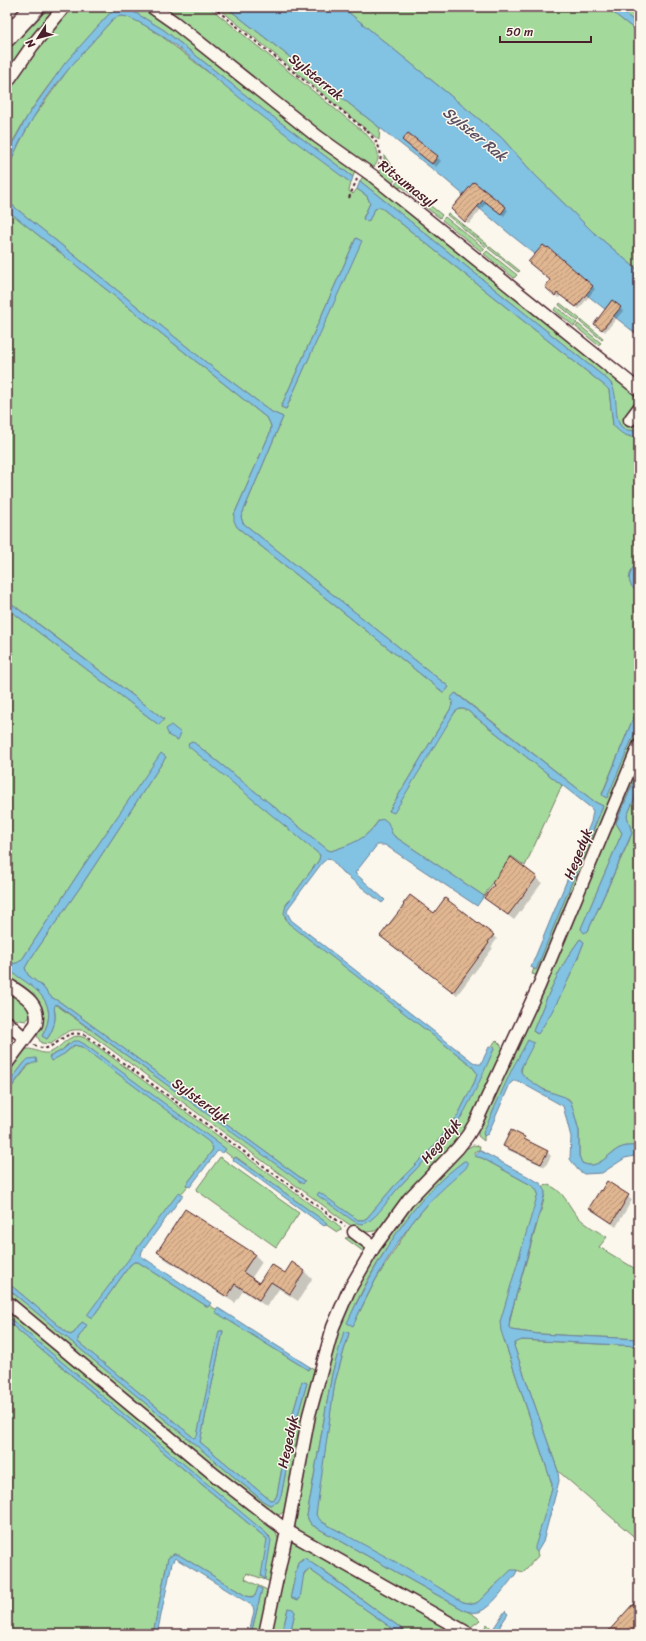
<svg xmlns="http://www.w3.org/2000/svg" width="646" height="1641" font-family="Sriracha,sans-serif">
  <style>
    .grass { fill: #a4d99c; stroke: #777c64; fill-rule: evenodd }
    .water { fill: #82c2e2; stroke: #6c8199 }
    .shadow { fill: #0003 }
    .building { fill: url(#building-hatch); stroke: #4a1f2b }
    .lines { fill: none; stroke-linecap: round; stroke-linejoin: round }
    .minor-casing { stroke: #4a1f2b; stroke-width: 15 }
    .highway-casing { stroke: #4a1f2b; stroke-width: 21 }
    .path { stroke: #4a1f2b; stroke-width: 2; stroke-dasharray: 3 3; stroke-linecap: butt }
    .minor { stroke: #fbf7ec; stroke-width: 12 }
    .highway { stroke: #fbf7ec; stroke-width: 18 }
    .labels { text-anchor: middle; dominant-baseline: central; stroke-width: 3; stroke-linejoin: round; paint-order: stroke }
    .street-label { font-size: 14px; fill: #4a1f2b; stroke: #fbf7ec }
    .water-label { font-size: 15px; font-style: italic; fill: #5b5062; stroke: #fbf7ec }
  </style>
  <defs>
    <pattern id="building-hatch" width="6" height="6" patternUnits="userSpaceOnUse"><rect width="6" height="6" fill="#e0b791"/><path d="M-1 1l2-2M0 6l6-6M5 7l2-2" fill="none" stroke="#b89477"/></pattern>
  </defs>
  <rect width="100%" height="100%" fill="#fbf7ec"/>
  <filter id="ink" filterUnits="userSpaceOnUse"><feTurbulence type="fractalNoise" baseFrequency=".025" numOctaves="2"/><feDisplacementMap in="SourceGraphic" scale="8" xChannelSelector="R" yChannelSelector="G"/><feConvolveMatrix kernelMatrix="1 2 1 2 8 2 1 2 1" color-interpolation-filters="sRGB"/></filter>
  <g filter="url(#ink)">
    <!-- grass -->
    <path class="grass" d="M50 7H58L22 49 7 72V51Z
      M71 7H142L149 11 355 169 353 177 264 110 164 30 134 12 108 15C70 58 31 101 7 154V93L32 54Z
      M162 7H209L366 134C374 143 384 155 374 167H369L301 117Z
      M217 7H226L380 128 379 140Z
      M342 7H606L639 33V271L593 232 534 174 501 137Z
      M617 7H639V25Z
      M117 16C132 14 148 28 160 35L351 183 349 191 353 194 357 189 367 196 370 203 363 218 368 222 375 209 379 207 383 209 605 386 609 390 613 426 630 437 639 436V558C631 571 623 582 639 593V708L632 721 602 794 606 798 639 723V734L538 976 532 974 534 968 536 969 603 806 595 802 456 693 450 699 453 701 451 708 389 811 455 712C460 708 463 708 468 711L562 785 525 866 511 856 484 896 394 836C388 830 391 817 379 820 363 841 356 843 331 851L328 850 192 741 189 743 320 855 319 860 286 905 285 918 471 1065 477 1073 475 1081 457 1117 434 1146 395 1185 367 1218 363 1220H358L318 1193 363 1224 379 1210 398 1188 436 1148 460 1119 495 1047 492 1046 496 1040 500 1044 504 1050 469 1125 458 1141 406 1196 381 1227 375 1231 367 1232 361 1231 347 1223 86 1031C67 1027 65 1034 51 1044L41 1043 37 1036 44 1017 37 999 7 978V969C33 986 62 1001 42 1036L47 1039C51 1034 55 1024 55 1017 56 1012 53 1009 55 1004L183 1096 305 1181 60 1002 51 997 42 986 28 975 25 968 29 961 81 886 166 757 161 754 82 868 23 958C18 964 14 965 7 961V608L159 725 164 719 7 600V210L268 419 271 426 270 433 234 515 237 527 444 693 449 687 243 523 241 517 283 417 272 412 212 367 7 201V170L19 143 33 118 70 67 112 20ZM356 238 361 241 286 409 281 407Z
      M384 155 398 176 391 185 379 173 384 162Z
      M364 175 632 390C637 398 639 420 639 430 627 432 623 431 617 420L612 384 608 380 360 181Z
      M399 180 419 196 416 199 402 187 395 188 393 187Z
      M427 203 442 215 440 218 424 206Z
      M448 213 488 245 486 247 447 215Z
      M445 217 485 249 482 252 442 220Z
      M490 247 520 271 518 272 488 248Z
      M487 251 517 275 514 278 484 254Z
      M560 303 580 319 578 321 559 305Z
      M556 307 577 323 574 326 554 310Z
      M581 320 603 338 602 340 580 322Z
      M578 324 601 343 598 345 576 327Z
      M639 757V769L616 823 622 833 581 929 588 931 629 841 632 833 627 816 639 788V1146C632 1146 627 1145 620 1148 607 1154 598 1171 582 1163L579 1156V1131L571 1102 569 1099C555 1094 529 1086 521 1072L528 1040 484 1136V1141L478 1136V1131L567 934ZM580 939 584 942C572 974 557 1006 537 1034L533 1031C546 999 559 967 580 939Z
      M7 990 28 1006 30 1016 26 1021 13 1019 7 1016Z
      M7 1030C13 1037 13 1046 7 1053Z
      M79 1036 86 1038 337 1224 341 1229V1230L337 1232 325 1224 326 1223 236 1157 234 1159 224 1151 225 1149 84 1044H68L61 1051 49 1057 64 1054 75 1045 82 1047 209 1141 213 1148 212 1151 186 1185 188 1186 181 1194 179 1193 88 1315 92 1318 130 1265 134 1262H138L208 1307 209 1305 217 1310 216 1312 308 1370 310 1367 315 1369 304 1413 285 1510C280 1516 277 1516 270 1512L7 1296V1288L263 1501 270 1505 281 1496 295 1425 307 1383 302 1382 290 1424 277 1495 275 1499 270 1500 200 1442 223 1331H220L197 1436 194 1438 78 1342V1338L86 1325 82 1322 74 1333 70 1335 7 1282V1093L30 1064 25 1062 7 1085V1072L26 1049C35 1048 42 1056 51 1052 62 1047 66 1036 79 1036Z
      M473 1145 480 1146 479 1150 474 1152 475 1156 482 1158 531 1185 535 1188 538 1193 505 1343 552 1484V1489L536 1551 537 1552 538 1556 523 1572 516 1570 495 1585 478 1602 474 1604 463 1602 319 1520 316 1515V1509L335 1382 349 1333 345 1332 332 1374 307 1516 309 1521 312 1525 455 1605C465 1611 472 1612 480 1620L471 1627H468L307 1535 297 1530 294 1524C303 1473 312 1422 326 1373 330 1358 332 1343 338 1329 357 1280 390 1226 426 1188 440 1173 454 1154 473 1145ZM464 1161 411 1224 375 1281 353 1325 348 1323C363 1282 399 1224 430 1191 440 1180 452 1171 464 1161Z
      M220 1157 299 1213 276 1247 196 1190Z
      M548 1185C564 1190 568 1206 578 1217 586 1225 597 1231 607 1237L599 1247 639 1271V1339L539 1334 511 1330 509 1327 510 1317 543 1203 545 1193 543 1186Z
      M353 1237C358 1241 365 1245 364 1252L345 1238Z
      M7 1309 248 1510 252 1509 260 1515 261 1521 275 1531 278 1538 279 1543 271 1582 247 1573 245 1579 269 1591 261 1634H251L262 1589C257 1594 254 1598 246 1596L179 1555 174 1554 168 1558 153 1634H7V1321L267 1539 268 1542 270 1537 7 1316Z
      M521 1340 639 1346V1541L558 1471 514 1346 517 1341Z
      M291 1542 305 1547 459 1634H409L318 1567 303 1558 298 1562 291 1595 292 1598C296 1591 304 1571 309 1569L400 1634H290L295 1612 288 1608 282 1634H269L288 1545Z
      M487 1624 497 1634H485V1627Z"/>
    <!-- water -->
    <path class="water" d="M226 7H342L501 137 534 174 593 232 639 271V336L511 235 440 175Z
      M606 7H617L639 25V33Z
      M122 9 134 12 164 30 264 110 353 177 351 183C312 154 272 125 235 94 202 68 170 36 132 19 124 15 119 15 112 20 84 51 55 82 33 118 23 134 15 152 7 170V154L28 115 65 63 108 15 115 10Z
      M360 181 608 380C625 396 604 436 639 430V436C627 438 621 434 613 425L609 390 605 386 383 209 379 207 375 209 368 222 363 219 370 203 367 196 357 189Z
      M7 201 212 367 272 412 283 417 241 517 243 523 449 687 444 693 237 527 234 521V515L270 433 271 426 268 419 7 210Z
      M356 238 362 241 286 409 281 407Z
      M639 558V571L635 579V583L639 587V593C622 582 631 571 639 558Z
      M7 600 26 615 164 719 159 725 7 608Z
      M455 693 595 802 603 806 536 970 531 967 591 822 593 811 591 808 468 711C463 708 460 708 455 712L394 813 389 811 451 708 453 701 450 699Z
      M639 708V723L607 798 602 795 632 721Z
      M171 725 181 733 178 740 169 736 166 729Z
      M192 741 328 850 331 851C352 844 367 839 379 820 391 817 388 830 394 836L484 896 477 906 385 845H377L355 873 385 900 382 903 342 872 331 859 328 858 322 863 289 907 287 912 291 920 473 1062 477 1064H481L489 1047H495C484 1071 474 1096 460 1119 445 1145 419 1164 399 1187 389 1198 379 1216 366 1223 361 1225 356 1223 352 1220L317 1195 319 1192 358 1220H363L367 1218 395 1185 434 1146 457 1117 475 1081 477 1073 471 1065 288 923 284 913 286 905 319 860 320 855 188 746 189 743Z
      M161 753 166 757 81 886 29 961 25 968 28 975 42 986 51 997 60 1002 305 1181 303 1184 56 1004C53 1008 55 1012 55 1017 55 1025 51 1033 47 1039L42 1036C62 1001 33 987 7 969V961C14 965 18 964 23 958L82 868Z
      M639 769V788L627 816 632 833 588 931 584 933 581 929 582 926 622 833 616 823Z
      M580 939 584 942C572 974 557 1006 538 1034L533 1031C546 999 559 967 580 939Z
      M528 1040 534 1043 521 1068V1072L525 1077 544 1090 565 1097 571 1102 579 1131V1156L582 1163C598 1171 607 1154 620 1148 627 1145 632 1146 639 1146V1155L625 1158 602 1173 584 1174 578 1170 570 1159 571 1137 563 1106 518 1081H513L510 1084 488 1134 484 1136 483 1133 512 1069Z
      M73 1041H79L84 1044 226 1149 223 1153 218 1151 216 1153 190 1187 186 1185 212 1151 213 1148 209 1142 82 1047 74 1045 64 1054 51 1061 49 1057 61 1051Z
      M36 1058 37 1062 28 1065 7 1093V1085L25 1062 28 1059Z
      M479 1150 540 1183 544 1188 545 1193 510 1317 509 1327 511 1330 539 1334 639 1339V1346L522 1340 515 1343 514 1346 558 1471 559 1481 543 1542 537 1552 535 1550V1547L552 1489V1484L501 1331 500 1322 538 1193 535 1188 531 1185 482 1158 474 1156 478 1153Z
      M235 1157 327 1223 324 1226 233 1160Z
      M464 1161H466L468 1164 466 1168C453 1180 438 1192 426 1206 395 1240 372 1284 353 1326L347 1323C369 1277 394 1229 430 1191 440 1180 452 1170 464 1161Z
      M179 1192 183 1195 142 1251 141 1256 211 1303 208 1307 138 1262H134L130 1265 92 1318 87 1315Z
      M7 1282 70 1335 74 1333 82 1322 87 1325 78 1338V1342L194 1438 197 1436 219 1331H223L200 1442 270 1500 275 1499 277 1495 290 1424 302 1381 307 1383 295 1425 281 1496 278 1502 270 1505 263 1501 7 1288Z
      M218 1308 310 1367 308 1370 215 1312Z
      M7 1316 266 1533 271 1540 265 1579 261 1576 267 1539 7 1321Z
      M344 1331 349 1333 335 1382 316 1515 322 1522 405 1567 463 1602 474 1604 478 1602 511 1570H516L517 1571 515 1575C506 1586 492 1607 479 1612 474 1613 470 1612 466 1611L312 1525 309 1521 307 1516 332 1374Z
      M174 1554 179 1555 246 1596 251 1597 255 1596 258 1587 262 1589 251 1634H249L254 1611 253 1606 175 1558 172 1563 157 1634H153L168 1558Z
      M305 1558 409 1634H400L309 1569 304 1573 300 1599 298 1600 292 1598 291 1595 298 1562Z
      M288 1608 293 1609 295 1612 290 1634H282Z
      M505 1611 508 1614 500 1626V1628L509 1634H497L493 1629Z"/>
    <!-- shadow -->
    <path class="shadow" d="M408 144 437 157 441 161 436 167Z
      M474 183 508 210 504 216 487 202 469 224 455 212Z
      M592 286 595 289 579 309 561 295 559 298 549 290Z
      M620 308 623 311 605 332 598 326Z
      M639 350V359L635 355Z
      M511 859 542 883 514 920 485 898Z
      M405 905 493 936 497 939 491 947 493 948 457 995 381 936Z
      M511 1131 547 1152 551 1156 545 1167 508 1150 504 1146Z
      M607 1183 632 1200 616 1227 590 1208Z
      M158 1252 254 1254 262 1262 251 1279 259 1284 285 1274 304 1271 312 1279 298 1301 279 1289 267 1307 243 1291 235 1303 165 1259Z"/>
    <!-- building -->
    <path class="building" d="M408 133 438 156 432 164 402 140Z
      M474 182 506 207 501 214 483 200 465 222 451 209Z
      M543 245 547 248 548 247 593 286 576 307 557 293 555 296 545 287 550 280 528 262Z
      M612 300 621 307 602 330 594 324Z
      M511 857 537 877 508 915 484 898 494 885 492 883Z
      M410 895 434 913 445 898 494 935 488 942 489 943 453 992 380 936 404 905 403 904Z
      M511 1130 525 1137 524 1139 548 1151 541 1164 503 1146Z
      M607 1181 629 1195 612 1223 589 1208 600 1190 601 1191Z
      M185 1209 255 1254 243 1272 259 1283 271 1264 285 1273 292 1262 305 1271 290 1294 271 1282 259 1300 235 1284 227 1297 157 1252Z
      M639 1599V1634H606L632 1605Z"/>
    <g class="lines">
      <defs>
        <path id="minor" d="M152 7 175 23 318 137 373 176 639 390
          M7 82 32 46 64 7
          M630 420 639 408
          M7 984C22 994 41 1003 36 1024L7 1063
          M7 1022 25 1039
          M354 1232 374 1247
          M7 1302 216 1476 287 1531 469 1634
          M265 1634 287 1531 309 1415 333 1327 348 1292 374 1247 409 1199 458 1148 468 1135 477 1120 539 986 639 746"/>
        <path id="highway" d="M7 37 35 7"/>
      </defs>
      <!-- minor casing -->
      <use href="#minor" class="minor-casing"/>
      <!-- highway casing -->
      <use href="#highway" class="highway-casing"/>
      <!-- path -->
      <path class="path" d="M213 7 368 132C377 142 384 151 379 165
        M349 198 357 179
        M34 1045 44 1049C63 1043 64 1029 85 1035L345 1226"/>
      <!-- minor -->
      <use href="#minor" class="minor"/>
      <!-- highway -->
      <use href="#highway" class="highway"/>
    </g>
  </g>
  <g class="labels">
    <!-- street labels -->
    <g class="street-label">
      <text transform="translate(316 77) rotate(39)">Sylsterrak</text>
      <text transform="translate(407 184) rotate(38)">Ritsumasyl</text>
      <text transform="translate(578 854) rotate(-68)">Hegedyk</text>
      <text transform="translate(201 1101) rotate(36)">Sylsterdyk</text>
      <text transform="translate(441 1141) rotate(-50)">Hegedyk</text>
      <text transform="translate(288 1442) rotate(-78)">Hegedyk</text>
    </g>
    <!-- water labels -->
    <g class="water-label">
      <text transform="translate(475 134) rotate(39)">Sylster Rak</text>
    </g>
  </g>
  <!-- margin -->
  <rect width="646" height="1641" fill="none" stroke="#fbf7ec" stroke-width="24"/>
  <rect x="12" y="12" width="622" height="1617" fill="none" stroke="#4a1f2b" stroke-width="1.5" filter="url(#ink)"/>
  <!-- north arrow -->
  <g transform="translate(38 38) rotate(234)" stroke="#fbf7ec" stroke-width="3" paint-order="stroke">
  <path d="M0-3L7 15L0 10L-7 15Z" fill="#4a1f2b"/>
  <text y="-6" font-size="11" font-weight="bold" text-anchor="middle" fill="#4a1f2b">N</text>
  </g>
  <!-- scale -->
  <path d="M500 36v6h91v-6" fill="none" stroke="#4a1f2b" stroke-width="2"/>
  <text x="506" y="36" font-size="12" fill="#4a1f2b" stroke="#fbf7ec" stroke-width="3" paint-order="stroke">50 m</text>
</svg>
